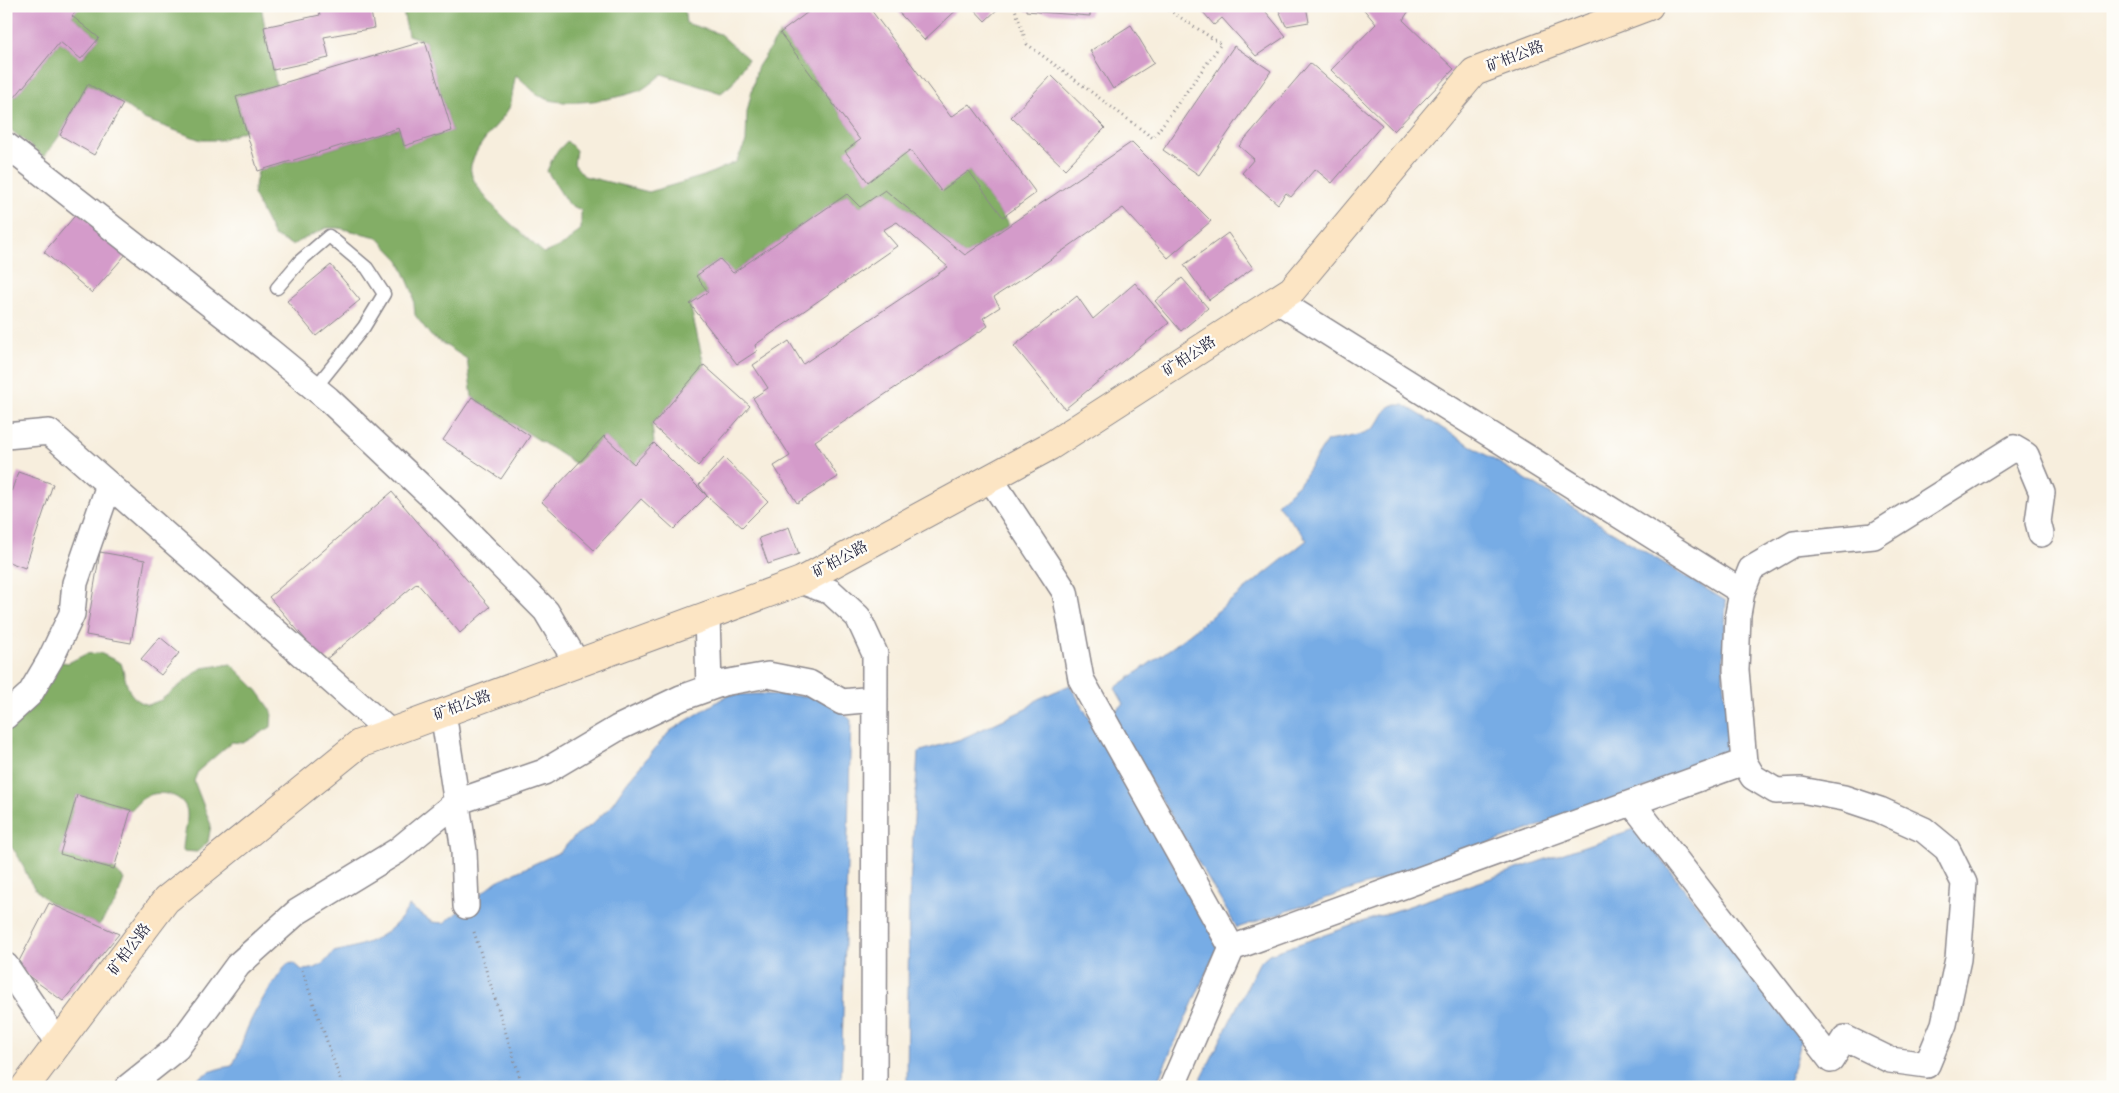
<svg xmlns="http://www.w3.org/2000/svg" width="2119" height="1093" font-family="'IM FELL French Canon','Noto Serif SC',serif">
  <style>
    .forest { fill: #83ae66; stroke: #526850 }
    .water { fill: #77ace5; stroke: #4c6790 }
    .building { fill: #d49bca }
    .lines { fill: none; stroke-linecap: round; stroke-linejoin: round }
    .lane-casing { stroke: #8c888c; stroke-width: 15 }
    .street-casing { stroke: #8c888c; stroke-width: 28 }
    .secondary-casing { stroke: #8c888c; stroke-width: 30 }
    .path { stroke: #8c888c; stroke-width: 3; stroke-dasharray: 1 4; stroke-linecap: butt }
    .lane { stroke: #fff; stroke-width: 12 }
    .street { stroke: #fff; stroke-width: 25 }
    .secondary { stroke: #fce5c4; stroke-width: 28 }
    .labels { text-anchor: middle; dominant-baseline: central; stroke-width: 4.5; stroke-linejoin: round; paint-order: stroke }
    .street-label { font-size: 15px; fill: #22223b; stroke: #fdfcf7 }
  </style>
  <rect width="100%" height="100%" fill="#fdfcf7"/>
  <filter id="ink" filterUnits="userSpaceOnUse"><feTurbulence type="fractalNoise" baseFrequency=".02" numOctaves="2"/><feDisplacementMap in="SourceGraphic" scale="10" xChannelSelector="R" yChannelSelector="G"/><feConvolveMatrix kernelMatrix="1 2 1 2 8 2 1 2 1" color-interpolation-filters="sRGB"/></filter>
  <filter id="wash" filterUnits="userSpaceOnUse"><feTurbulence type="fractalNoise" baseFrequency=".0096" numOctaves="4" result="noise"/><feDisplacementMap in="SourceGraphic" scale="20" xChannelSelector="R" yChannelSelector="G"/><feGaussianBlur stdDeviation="1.12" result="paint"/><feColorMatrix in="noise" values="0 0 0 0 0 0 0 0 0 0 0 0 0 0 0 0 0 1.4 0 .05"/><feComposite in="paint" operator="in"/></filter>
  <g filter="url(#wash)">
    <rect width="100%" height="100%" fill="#f7eedd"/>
    <!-- forest -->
    <path class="forest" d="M80 6H261L276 85 236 97 246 130 220 140H201L144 119 123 104 88 84 60 135 44 157 6 126V90L15 97 60 42 82 59 99 38 72 16Z
      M402 6H684L686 23 720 34 748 59 732 84 721 93 662 74C656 79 648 86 641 90 618 99 573 106 550 100 536 97 526 83 516 75 513 84 512 103 509 108 498 127 477 142 471 165 465 188 527 238 544 253L565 244 581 229V210L568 204 547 171 554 155 567 141 576 150 574 164 584 176 649 192 704 176 736 162 746 142 747 112 757 68 780 33 860 140 845 152 867 181 910 150 969 171 1009 225 965 255 885 190 860 207 847 194 733 273 720 259 696 276 708 292 690 304 704 365 652 425 654 443 634 464 604 436 576 464 472 397 467 359 431 336 415 315 413 293 399 260 377 237 339 228H326L292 245 274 236 253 194 258 171 399 128 405 145 452 131 425 41 408 35Z
      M100 653 121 663C128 684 125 697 148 705L161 700 202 668 231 664 257 690 272 711 271 727 243 743 232 742 198 771 194 781 211 825 208 842 197 852 183 851C183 837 188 825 187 812 185 794 158 789 145 797 140 800 135 806 131 810L77 795 60 854 114 869 124 879 116 902 99 925C77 915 50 908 35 889 24 875 22 853 6 843V716L50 660 68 663 86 654Z"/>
    <!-- water -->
    <path class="water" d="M1393 405H1404L1726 601 1723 679 1732 757 1500 840 1237 928 1111 714 1124 704 1115 688 1174 646 1307 540 1277 504 1299 484 1327 441C1339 439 1368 435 1376 426 1383 418 1383 410 1393 405Z
      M1070 685 1219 944 1155 1087H907L909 903 918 752 961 739 1026 709 1038 699Z
      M759 694 825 697 851 720 841 1087H192C199 1073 218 1068 232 1066 239 1054 242 1041 247 1029 257 1005 272 985 287 964L294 963 302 970C318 969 324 965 333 952 365 946 393 936 409 906L432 922 444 923 497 881 560 852 576 835 590 826 610 807 627 782 670 731 728 695Z
      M1637 828 1801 1039 1788 1087H1197L1259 963 1269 954Z"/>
    <g id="blocks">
      <!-- building -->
      <path class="building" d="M8 6H80L72 16 99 38 81 59 60 42 15 97 6 90Z
        M318 6H370L374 28 324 37 329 58 273 70 264 27 320 15Z
        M816 6H868L951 117 970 104 1036 193 1003 217 969 171 941 191 910 150 868 182 845 151 860 140 780 33Z
        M893 6H961L924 40Z
        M971 6H1001L985 21Z
        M1026 6H1091L1090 16 1026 11Z
        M1198 6H1261L1286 36 1256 56 1222 18 1214 25Z
        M1277 6H1306L1309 22 1286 26Z
        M1361 6H1412L1403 20 1454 69 1394 131 1331 70 1376 24Z
        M1131 25 1154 63 1113 89 1090 51Z
        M425 41 452 131 404 146 399 128 258 171 236 97Z
        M1234 46 1271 71 1199 175 1163 150Z
        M1310 63 1382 125 1332 183 1315 169 1291 197 1286 193 1278 204 1242 173 1254 159 1239 146Z
        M1051 75 1105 128 1065 169 1011 117Z
        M88 84 123 104 94 155 60 135Z
        M1132 142 1211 221 1168 258 1123 208 1037 269 994 297 1000 307 983 318 988 326 815 441 838 477 797 503 774 466 790 456 753 398 768 388 753 365 789 341 803 364 948 267 897 222 883 230 897 246 755 345 757 351 737 364 690 304 708 292 696 276 720 259 733 273 847 194 860 207 885 190 965 255Z
        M79 211 127 253 92 293 44 252Z
        M1228 233 1253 268 1209 300 1184 265Z
        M331 265 360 300 316 336 287 301Z
        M1182 278 1208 308 1181 331 1155 301Z
        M1135 283 1169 323 1065 409 1014 346 1077 296 1093 319Z
        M704 365 750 406 698 466 652 425Z
        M472 397 530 436 501 479 443 440Z
        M604 436 634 464 654 443 707 496 674 529 641 499 594 550 542 502Z
        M724 458 768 501 742 527 707 496 699 485Z
        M18 472 53 484 25 568 6 561V507Z
        M392 492 490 607 460 633 417 583 324 661 269 597Z
        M789 527 799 554 768 564 759 538Z
        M100 552 145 560 131 643 86 635Z
        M160 637 179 653 161 675 141 659Z
        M77 795 131 810 114 869 60 854Z
        M49 903 119 934 63 1001 16 967Z"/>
    </g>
  </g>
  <g filter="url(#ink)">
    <use href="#blocks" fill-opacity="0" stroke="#8c888c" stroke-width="1"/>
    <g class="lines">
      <defs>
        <path id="lane" d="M277 288 300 261 329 236 367 268 384 294 364 327 315 388"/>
        <path id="street" d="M6 145 266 348 328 399 448 512 546 611 577 663
          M1276 300 1742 592
          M6 436 49 432 390 732
          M990 478 1065 592 1081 679 1232 948 1172 1087
          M801 581 831 592 858 617 875 654 874 1087
          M707 615 709 688
          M443 712 464 851 466 906
          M6 716 30 694 50 660 72 614 75 583 109 485
          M1632 803 1831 1060 1845 1038 1890 1060 1927 1065 1944 1024 1958 959 1964 883 1947 849 1924 830 1880 810 1844 798 1801 790 1776 791 1753 777 1744 762 1736 670 1738 614 1742 592 1751 569 1794 544 1874 536 2014 448 2026 455 2042 493 2038 522 2041 534
          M1232 948 1744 762
          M6 966 58 1043
          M128 1087 177 1048 238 965 297 912 397 851 457 802 544 772 618 728 681 698 723 683 768 675 809 683 842 702 875 699"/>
        <path id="secondary" d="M25 1087 166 900 359 744 801 581 1050 446 1292 290 1474 72 1649 6"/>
      </defs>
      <!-- lane casing -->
      <use href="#lane" class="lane-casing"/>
      <!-- street casing -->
      <use href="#street" class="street-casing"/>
      <!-- secondary casing -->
      <use href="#secondary" class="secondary-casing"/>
      <!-- path -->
      <path class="path" d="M1014 6 1027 44 1153 138 1221 44 1163 6
        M474 932 523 1087
        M302 970 343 1087"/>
      <!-- lane -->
      <use href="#lane" class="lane"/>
      <!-- street -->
      <use href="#street" class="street"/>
      <!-- secondary -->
      <use href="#secondary" class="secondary"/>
    </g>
  </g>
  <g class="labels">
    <!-- street labels -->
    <g class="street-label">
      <text transform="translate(1515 56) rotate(-21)">矿柏公路</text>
      <text transform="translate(1189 356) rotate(-33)">矿柏公路</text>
      <text transform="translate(840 559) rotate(-28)">矿柏公路</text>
      <text transform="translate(462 705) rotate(-20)">矿柏公路</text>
      <text transform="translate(129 949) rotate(-53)">矿柏公路</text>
    </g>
  </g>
  <!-- margin -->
  <rect width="2119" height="1093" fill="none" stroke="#fdfcf7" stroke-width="25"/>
</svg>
